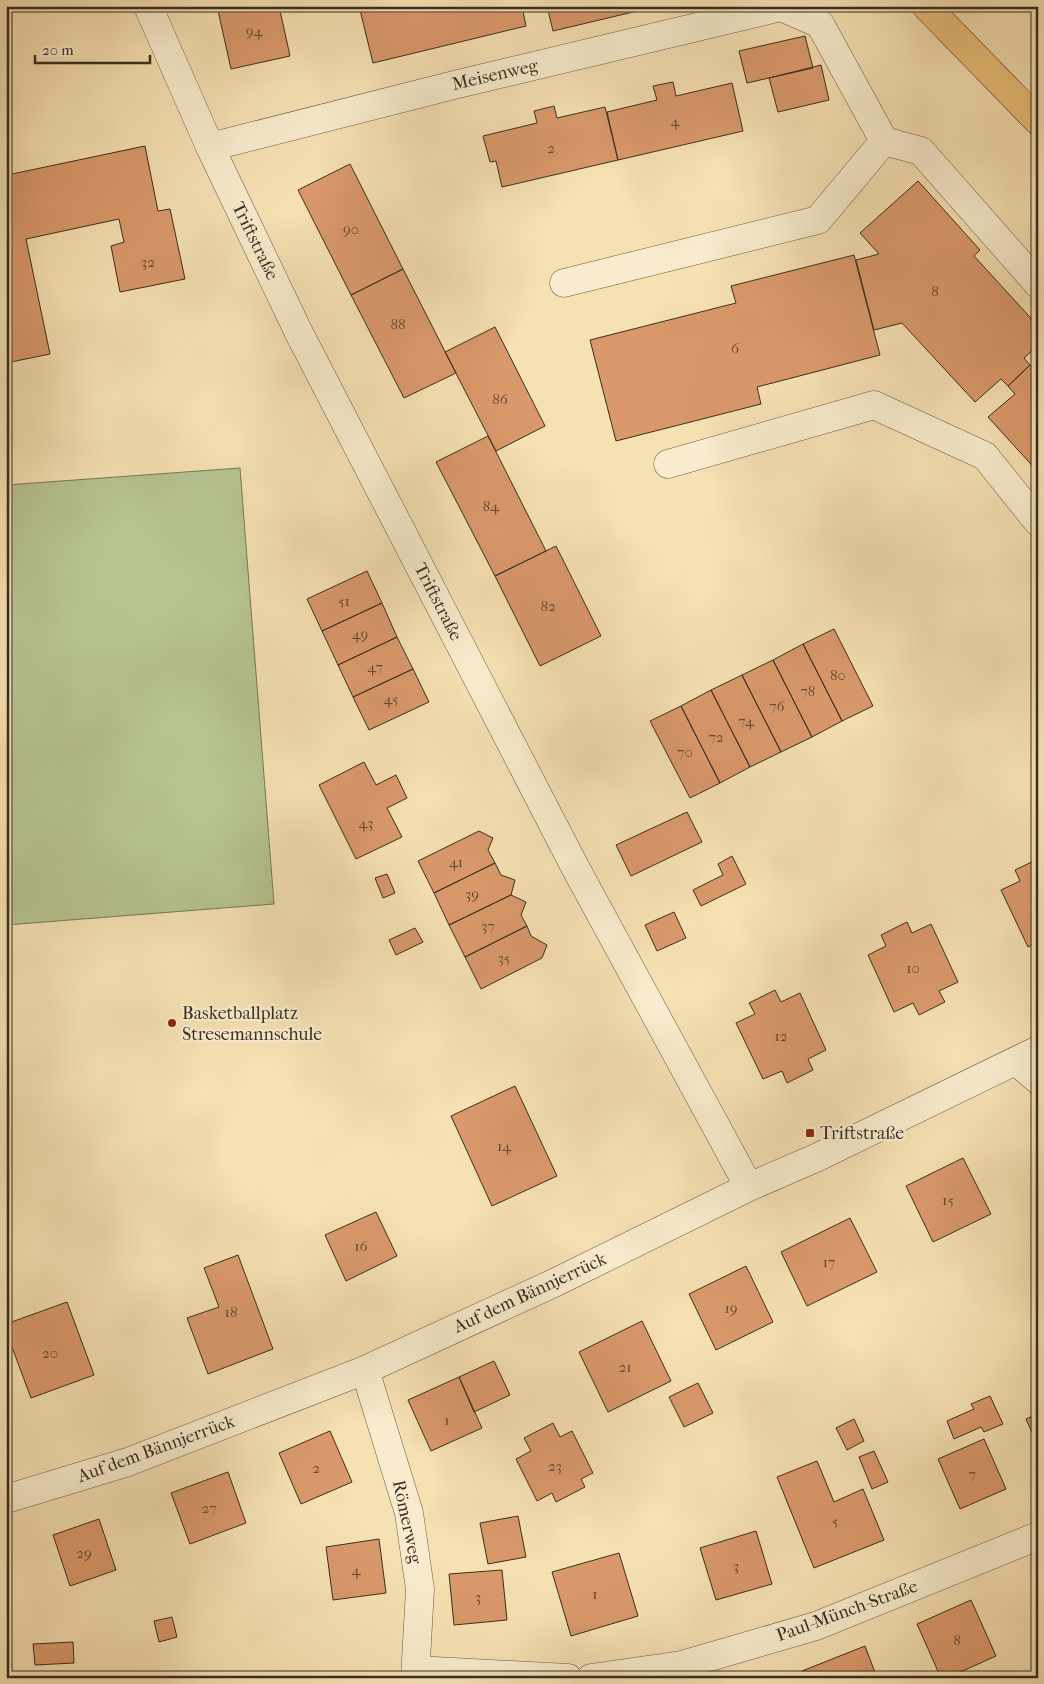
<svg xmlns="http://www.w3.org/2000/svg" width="1044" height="1684" font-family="'IM FELL French Canon',serif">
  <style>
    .green { fill: #b6c491; stroke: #76795a }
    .building { fill: #da996b; stroke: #372e24 }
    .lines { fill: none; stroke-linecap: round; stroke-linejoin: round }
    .minor-casing { stroke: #675b48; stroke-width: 29 }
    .major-casing { stroke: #372e24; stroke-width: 29 }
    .minor { stroke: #f9ecce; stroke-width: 28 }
    .major { stroke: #ebc07a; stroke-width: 28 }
    .poi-dot { fill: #8f2418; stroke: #f9ecce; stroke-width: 2 }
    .labels { text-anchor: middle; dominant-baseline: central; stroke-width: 4.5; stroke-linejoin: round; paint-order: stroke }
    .number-label { font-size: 15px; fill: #604936 }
    .street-label { font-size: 18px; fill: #372e24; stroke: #f9ecce }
    .poi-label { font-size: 18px; fill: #372e24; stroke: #f9ecce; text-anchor: start }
  </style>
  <rect width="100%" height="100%" fill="#f6e1b3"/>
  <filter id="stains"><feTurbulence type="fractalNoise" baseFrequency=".004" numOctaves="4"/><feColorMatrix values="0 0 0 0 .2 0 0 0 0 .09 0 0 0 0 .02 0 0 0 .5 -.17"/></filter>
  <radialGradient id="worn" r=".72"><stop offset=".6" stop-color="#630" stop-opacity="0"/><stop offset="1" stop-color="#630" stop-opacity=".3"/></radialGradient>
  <!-- green -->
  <path class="green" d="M240 468 274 904 6 925V485Z"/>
  <!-- building -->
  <path class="building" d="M217 6H279L290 56 231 69Z
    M359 6H522L526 26 373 63Z
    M547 6H649L650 8 553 31Z
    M805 36 813 68 747 83 739 51Z
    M821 65 829 100 778 112 769 78Z
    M673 82 676 96 732 83 743 131 618 160 607 112 657 100 653 86Z
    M554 106 557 118 605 107 618 160 502 187 496 161 490 162 483 136 537 123 534 111Z
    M145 146 158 211 170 209 185 279 120 292 111 246 124 242 119 219 26 239 50 354 6 363V148L12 174Z
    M350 164 403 269 351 295 298 190Z
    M918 181 980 250 974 256 1038 326V345L1024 358 1030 365 1008 386 1001 379 975 402 902 323 874 330 856 260 879 254 860 233Z
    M854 255 880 355 757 387 761 404 616 441 590 340 736 303 731 286Z
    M403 269 456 373 404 398 351 295Z
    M495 327 545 426 496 451 445 352Z
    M1030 365 1038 372V472L988 417 1015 394 1008 386Z
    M488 436 546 551 495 576 436 462Z
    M556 546 601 636 540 666 495 576Z
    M367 571 382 603 322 631 307 599Z
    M382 603 397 637 338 665 322 631Z
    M834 629 873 706 842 721 803 644Z
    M397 637 413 669 353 697 338 665Z
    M803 644 842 721 812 737 773 660Z
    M773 660 812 737 781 752 742 675Z
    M413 669 429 702 369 730 353 697Z
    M742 675 781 752 750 767 711 690Z
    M711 690 750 767 720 783 681 706Z
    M681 706 720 783 690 798 650 721Z
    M364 762 376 785 396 775 407 798 387 808 402 837 356 859 319 785Z
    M687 812 702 842 631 876 616 845Z
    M479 831 493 838 488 850 495 863 434 893 418 861Z
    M732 856 746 884 701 906 693 890 723 875 718 864Z
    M1038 859V942L1028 947 1001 890 1020 881 1015 870Z
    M495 863 501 875 515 880 511 895 449 925 434 893Z
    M387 874 395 893 383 898 375 878Z
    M511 895 526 902 521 915 527 926 465 957 449 925Z
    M674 912 686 938 657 951 645 925Z
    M907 922 912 933 931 924 958 982 939 991 945 1002 919 1015 913 1003 894 1012 868 955 886 946 881 935Z
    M527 926 531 936 547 945 542 958 481 989 465 957Z
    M415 928 423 942 396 955 389 940Z
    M775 990 781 1002 800 993 826 1050 808 1059 813 1070 787 1083 782 1071 763 1079 736 1023 755 1014 749 1003Z
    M515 1086 557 1176 492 1206 451 1116Z
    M963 1158 991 1214 933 1242 906 1186Z
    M376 1212 397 1256 346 1281 325 1235Z
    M850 1218 877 1272 807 1306 781 1252Z
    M238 1255 273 1349 208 1374 187 1318 219 1307 204 1268Z
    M746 1266 773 1322 716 1350 689 1294Z
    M67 1302 94 1375 31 1398 6 1331V1324Z
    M642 1321 671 1381 608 1412 579 1352Z
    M494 1361 510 1395 474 1412 459 1377Z
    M459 1377 482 1428 431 1451 408 1400Z
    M698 1383 713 1413 684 1427 669 1397Z
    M990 1396 1003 1424 984 1432 981 1427 954 1439 947 1421 974 1409 971 1404Z
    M1038 1414V1446L1026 1419Z
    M854 1419 864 1441 847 1450 836 1428Z
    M553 1423 560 1437 572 1431 593 1473 581 1479 585 1487 556 1502 552 1493 537 1501 516 1459 531 1451 524 1438Z
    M330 1431 352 1482 301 1504 279 1453Z
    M984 1439 1006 1489 960 1509 938 1459Z
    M874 1451 888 1482 872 1489 859 1457Z
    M817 1461 834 1502 863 1489 884 1540 814 1568 777 1477Z
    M228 1472 246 1523 190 1544 171 1493Z
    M518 1516 526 1557 488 1564 480 1523Z
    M99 1519 116 1570 70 1586 53 1535Z
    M756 1531 772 1584 716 1600 700 1548Z
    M379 1539 386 1593 333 1600 326 1547Z
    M619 1553 638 1616 571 1636 552 1572Z
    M502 1570 507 1620 454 1625 449 1574Z
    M971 1600 996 1656 947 1678H941L917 1624Z
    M172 1617 177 1637 159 1642 154 1621Z
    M73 1642 74 1663 35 1665 33 1644Z
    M865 1646 877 1678H805L802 1671Z"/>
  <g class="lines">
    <defs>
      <path id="minor" d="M148 6 210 147 299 333 575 867 749 1187
        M884 141 921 151 1038 284
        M210 147 458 84 781 7 820 24 884 141 818 220 564 283
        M668 464 874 405 985 456 1038 522
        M1016 1061 1038 1080
        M365 1370 409 1513 420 1589 415 1678
        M6 1499 128 1462 365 1370 556 1282 749 1187 818 1157 1038 1050
        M416 1670 568 1678
        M591 1678 682 1665 816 1626 1038 1536"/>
      <path id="major" d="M926 6 1038 121"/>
    </defs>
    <!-- minor casing -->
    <use href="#minor" class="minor-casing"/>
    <!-- major casing -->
    <use href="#major" class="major-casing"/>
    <!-- minor -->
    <use href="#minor" class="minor"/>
    <!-- major -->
    <use href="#major" class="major"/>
  </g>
  <!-- markers -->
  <g class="poi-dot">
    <circle cx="172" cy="1023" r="5"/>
    <rect x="805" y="1128" width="10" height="10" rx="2.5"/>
  </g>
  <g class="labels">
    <!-- number labels -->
    <g class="number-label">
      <text x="254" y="31">94</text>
      <text x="675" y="121">4</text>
      <text x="551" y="148">2</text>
      <text x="351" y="229">90</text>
      <text x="148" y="262">32</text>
      <text x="935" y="291">8</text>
      <text x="398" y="324">88</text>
      <text x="735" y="348">6</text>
      <text x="500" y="399">86</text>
      <text x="491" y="506">84</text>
      <text x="344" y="601">51</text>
      <text x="548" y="606">82</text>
      <text x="360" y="634">49</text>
      <text x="375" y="667">47</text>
      <text x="838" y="675">80</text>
      <text x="808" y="691">78</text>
      <text x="391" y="699">45</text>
      <text x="777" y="706">76</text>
      <text x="746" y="721">74</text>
      <text x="716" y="737">72</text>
      <text x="685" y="752">70</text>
      <text x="366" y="823">43</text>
      <text x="456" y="862">41</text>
      <text x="472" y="894">39</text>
      <text x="488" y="926">37</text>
      <text x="504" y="958">35</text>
      <text x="913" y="968">10</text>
      <text x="781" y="1036">12</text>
      <text x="504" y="1146">14</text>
      <text x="948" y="1200">15</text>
      <text x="361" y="1246">16</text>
      <text x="829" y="1262">17</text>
      <text x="731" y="1308">19</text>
      <text x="231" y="1312">18</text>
      <text x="50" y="1353">20</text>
      <text x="625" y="1367">21</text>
      <text x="447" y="1420">1</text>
      <text x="555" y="1466">23</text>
      <text x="316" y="1468">2</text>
      <text x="972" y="1474">7</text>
      <text x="209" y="1508">27</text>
      <text x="835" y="1521">5</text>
      <text x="84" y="1553">29</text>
      <text x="736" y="1566">3</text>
      <text x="356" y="1570">4</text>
      <text x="595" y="1594">1</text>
      <text x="478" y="1597">3</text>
      <text x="957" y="1640">8</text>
    </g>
    <!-- street labels -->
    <g class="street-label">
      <text transform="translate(495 75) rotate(-13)">Meisenweg</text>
      <text transform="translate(255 241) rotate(64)">Triftstraße</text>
      <text transform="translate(438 602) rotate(63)">Triftstraße</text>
      <text transform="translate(530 1293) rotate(-25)">Auf dem Bännjerrück</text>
      <text transform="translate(156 1449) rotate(-20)">Auf dem Bännjerrück</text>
      <text transform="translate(407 1522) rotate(78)">Römerweg</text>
      <text transform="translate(847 1611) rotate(-20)">Paul-Münch-Straße</text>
    </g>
    <!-- poi labels -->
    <g class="poi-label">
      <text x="182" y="1013">Basketballplatz<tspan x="182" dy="21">Stresemannschule</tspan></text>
      <text x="820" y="1133">Triftstraße</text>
    </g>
  </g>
  <!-- margin -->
  <rect width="1044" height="1684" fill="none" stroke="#f6e1b3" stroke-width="25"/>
  <rect x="8" y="8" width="1029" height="1669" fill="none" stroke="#372e24" stroke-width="2.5"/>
  <rect x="12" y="12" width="1019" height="1659" fill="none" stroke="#372e24"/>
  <!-- scale -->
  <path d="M35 55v8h115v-8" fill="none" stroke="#372e24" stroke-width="2.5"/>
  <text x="42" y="55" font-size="15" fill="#372e24" stroke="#f9ecce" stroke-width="4" paint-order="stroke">20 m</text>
  <rect width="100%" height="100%" filter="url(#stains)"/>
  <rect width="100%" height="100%" fill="url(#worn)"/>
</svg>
